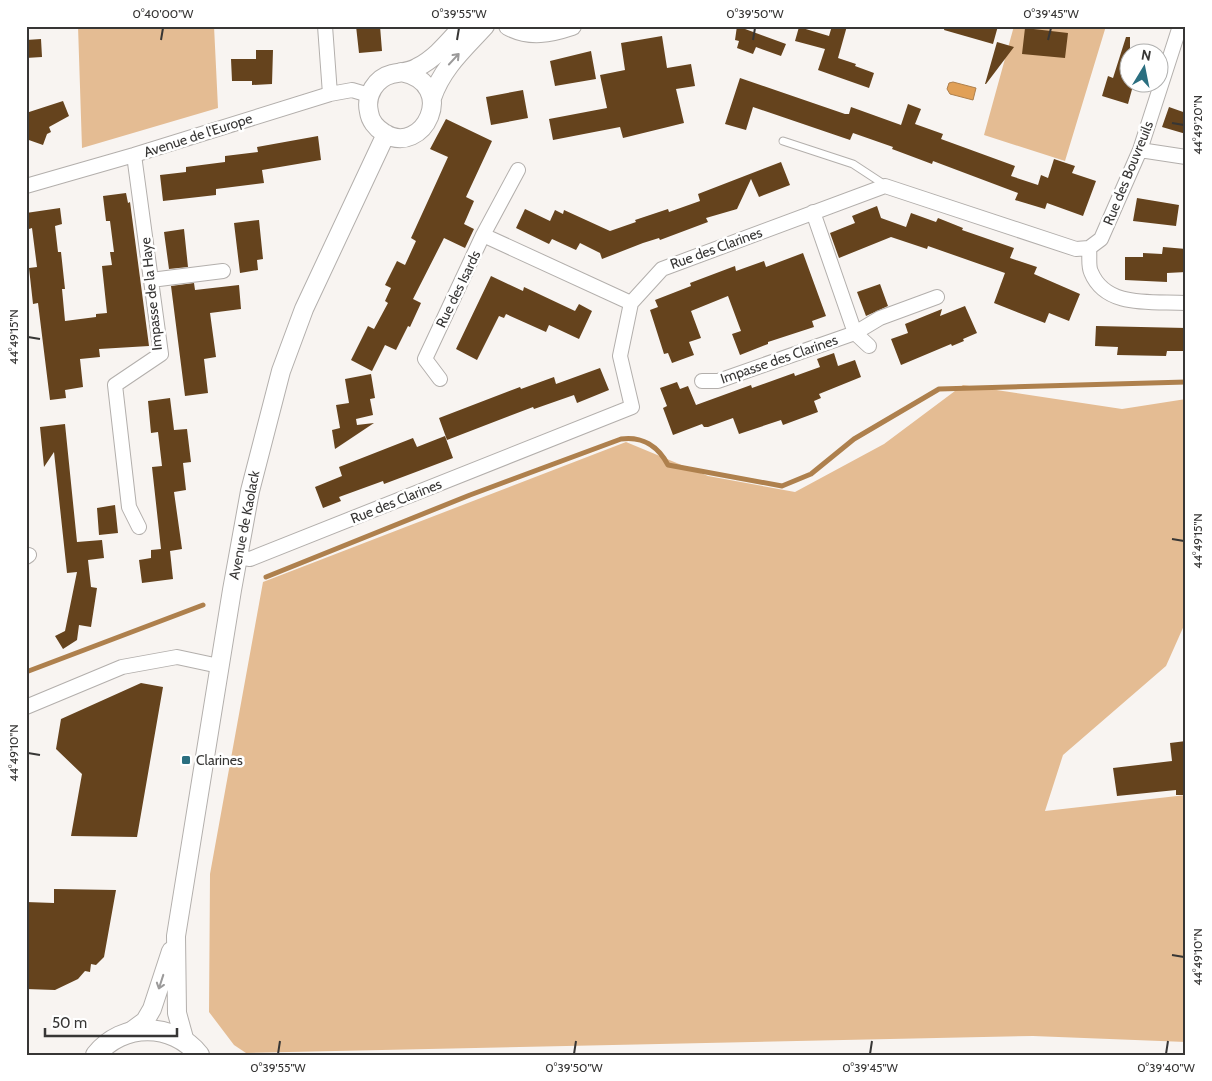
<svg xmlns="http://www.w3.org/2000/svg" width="1212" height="1081" font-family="Cabin,sans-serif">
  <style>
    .green { fill: #e4bc93 }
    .water { fill: #e1a057; stroke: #ae804d }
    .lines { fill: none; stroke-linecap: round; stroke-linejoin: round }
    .stream { stroke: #ae804d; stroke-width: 5 }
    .building { fill: #65431d }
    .service-casing { stroke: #b3afac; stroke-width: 9 }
    .minor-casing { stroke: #b3afac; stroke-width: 16 }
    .tertiary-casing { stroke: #b3afac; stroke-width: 20 }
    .secondary-casing { stroke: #b3afac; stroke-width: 22 }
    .service { stroke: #fff; stroke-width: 7 }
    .minor { stroke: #fff; stroke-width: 14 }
    .tertiary { stroke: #fff; stroke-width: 18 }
    .secondary { stroke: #fff; stroke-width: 20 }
    .oneway { stroke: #9b9a9a }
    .ticks { fill: none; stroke: #373635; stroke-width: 2 }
    .poi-dot { fill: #2b6f80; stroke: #fff; stroke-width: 2 }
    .labels { text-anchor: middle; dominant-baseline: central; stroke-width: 5; stroke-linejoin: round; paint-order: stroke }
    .street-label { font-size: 14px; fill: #373635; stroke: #fff }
    .poi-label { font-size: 14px; fill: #373635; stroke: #fff; text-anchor: start }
    .neatline { fill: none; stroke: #373635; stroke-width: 2 }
    .ticks-label { font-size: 12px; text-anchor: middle; fill: #373635 }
  </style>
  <rect width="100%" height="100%" fill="#f8f4f1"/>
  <!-- green -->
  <path class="green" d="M78 26H214L218 108 82 148Z
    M1014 26H1106L1065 161 984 135Z
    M963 385 1122 409 1186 399V621L1166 666 1063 755 1045 811 1186 795V1042L1033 1036 246 1053 234 1045 209 1012 210 874 263 582 626 442 708 476 795 492 884 444Z"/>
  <!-- water -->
  <path class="water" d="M953 82 976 88 973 100 950 94 947 89 949 83Z"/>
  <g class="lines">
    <!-- stream -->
    <path class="stream" d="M266 577 470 495 621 439C642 436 658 446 668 465L782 486 811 474 854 439 939 389 1186 382
      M26 672 203 605"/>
  </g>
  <!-- building -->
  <path class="building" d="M356 26H380L382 51 359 53Z
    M737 26 786 44 781 56 756 47 753 54 737 48 739 41 735 40Z
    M832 26H847L838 58 856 64 855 66 874 73 869 88 818 70 825 49 795 41 799 27 829 36Z
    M945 26H998L993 44 944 30Z
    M1025 28 1068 33 1065 58 1022 54Z
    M662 36 667 68 691 64 695 86 676 89 684 123 623 138 620 127 553 140 549 119 607 108 600 75 625 70 621 43Z
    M1126 37H1130V82H1134L1128 104 1102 96 1108 76 1113 78Z
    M41 39 42 57 26 58V40Z
    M997 42 1014 47 986 84H985Z
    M256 50H273L272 84 252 85V81H232L231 59H256Z
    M591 51 596 79 555 86 550 61Z
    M740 78 845 114H849L851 107 901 125 908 104 921 109 915 124 943 134 941 139 1015 166 1011 176 1038 185 1041 175 1048 178 1054 159 1075 166 1072 173 1096 181 1083 216 1047 203 1045 209 1015 200 1018 193 933 161 932 164 892 149 893 147 853 133 850 140 753 107 746 130 725 124Z
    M523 90 528 118 491 125 486 97Z
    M63 101 69 116 49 127 51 132 47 134 43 145 26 139V113Z
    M1169 107 1186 113V134L1162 127Z
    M446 119 492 141 466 197 474 201 464 224 474 229 465 248 444 238 413 299 421 303 410 327 408 326 396 350 385 345 372 371 351 360 368 326 374 329 388 303 385 301 391 288 385 285 397 261 405 265 416 241 411 238 448 157 430 149Z
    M318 136 321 160 262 170 264 183 216 189V195L163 201 160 175 186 172V167L225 162V156L258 152 257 147Z
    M781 162 790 185 759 197 751 179 737 209 706 218 708 222 660 240 659 238 643 243 602 259 600 253 580 243 576 250 552 239 549 244 516 228 525 209 550 221 555 210 563 214 564 210 610 231 636 222 635 220 668 209 669 212 700 201 698 194Z
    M126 193 128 203 130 202 149 346 99 349 100 357 80 359 83 387 65 390 66 398 50 400 38 303 33 304 29 268 37 267 32 228 29 229 26 213 60 208 62 224 55 226 58 252H61L65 289H62L65 321 96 317V314L107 313 102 266 112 265 110 252H114L110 221H106L103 196Z
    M1137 198 1179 205 1176 226 1133 221Z
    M877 206 881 218 906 227 911 213 936 222 938 218 963 228 962 230 1014 248 1010 258 1037 267 1034 274 1080 294 1069 321 1049 313 1045 323 994 303 1005 273 928 246 927 249 891 237 839 258 830 233 855 223 852 216Z
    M259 220 263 259 257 260 258 270 240 273 234 223Z
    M184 229 188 267 169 269 164 232Z
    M1163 247 1186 249V272L1167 273V282L1125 280V257H1143V253L1162 254Z
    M803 253 826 316 812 321 814 327 768 342V344L740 355 732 334 741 331 728 296 691 311 701 338 689 342 694 355 672 363 668 353 664 354 650 310 658 307 655 300 691 286 690 283 735 266 736 271 764 261 766 267Z
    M491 276 523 291 524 287 575 311 579 304 592 311 579 339 549 325 546 332 506 314 504 318 499 316 477 360 456 349Z
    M194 283 195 290 239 285 241 309 210 313 216 357 204 359 208 393 185 396 171 286Z
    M880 284 888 306 866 316 857 292Z
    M965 306 977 333 963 339 964 341 952 346 951 344 901 365 891 339 908 333 905 324 942 309 940 316Z
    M1096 326 1186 328V351H1167L1166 356 1117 355 1118 347 1095 346Z
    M834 353 838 366 855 360 861 377 819 394 821 398 814 401 818 412 783 425 781 420 739 434 733 418 708 427H704L702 424 673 435 663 408 667 406 660 388 677 382 680 389 688 386 696 405 751 385 752 388 794 373 795 376 820 367 817 359Z
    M600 368 609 390 577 403 574 395 534 409 533 407 447 440 439 418 520 387 521 389 554 377 556 384Z
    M371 374 375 398 370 399 373 415 356 419 357 425 374 423 335 449 332 430 340 428 336 405 349 403 345 379Z
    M170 398 174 430 187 429 191 462 183 463 186 490 174 492 182 549 170 551 173 579 142 583 139 560 151 558V550L161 549 152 467 162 466 158 432 151 433 148 401Z
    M65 424 77 542 102 540 104 558 88 560 91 587 97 588 91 627 79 625 77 640 63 649 55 636 65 631 77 572 67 573 54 452 44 467 40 427Z
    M445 436 453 458 384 484 383 481 339 497 341 501 323 508 315 487 342 476 339 467 413 438 417 447Z
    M115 505 118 533 99 535 97 508Z
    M141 683 163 687 137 837 71 836 82 774 56 749 61 719Z
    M1186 741V795H1176V790L1117 796 1113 768 1172 761 1170 743Z
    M54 889 116 890 104 957 96 965 91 964 90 972 85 971 78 979 55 990 26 989V902L54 903Z"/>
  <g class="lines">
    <defs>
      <path id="service" d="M783 141 853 164 885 185"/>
      <path id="minor" d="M325 26 330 94
        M1180 26 1140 150 1101 239 1089 248C1090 255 1088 266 1091 272 1106 309 1153 301 1186 303
        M1140 150 1186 157
        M134 155 161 354 115 385 129 507 139 527
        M26 186 134 155 330 94 352 90 369 95
        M813 212 855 333 869 346
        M483 235 518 170
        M151 280 223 271
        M440 379 425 359 483 235 631 303
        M702 381H718L855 333 880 318 937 297
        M26 557 29 555
        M238 557 250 559 632 407 620 356 631 303 662 269 885 186 1076 249 1089 248
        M26 707 122 667 177 657 219 666"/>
      <path id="tertiary" d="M508 26C530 38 551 33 572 26
        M401 72C460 84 423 158 384 133 376 128 370 120 369 112 365 95 376 78 392 74 401 72 411 72 418 67 436 58 449 41 463 26
        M432 98C442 68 464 49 485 26
        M130 1032 145 1021 152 1009 171 951
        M185 1042 177 1013 176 936 232 590 250 491 281 371 304 309 386 134"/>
      <path id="secondary" d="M96 1055C122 1022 173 1022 199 1055"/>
    </defs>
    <!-- service casing -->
    <use href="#service" class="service-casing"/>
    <!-- minor casing -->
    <use href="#minor" class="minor-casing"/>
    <!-- tertiary casing -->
    <use href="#tertiary" class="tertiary-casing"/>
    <!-- secondary casing -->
    <use href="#secondary" class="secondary-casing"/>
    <!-- service -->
    <use href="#service" class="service"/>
    <!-- minor -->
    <use href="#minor" class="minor"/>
    <!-- tertiary -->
    <use href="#tertiary" class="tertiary"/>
    <!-- secondary -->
    <use href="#secondary" class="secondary"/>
  </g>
  <!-- one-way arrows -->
  <defs><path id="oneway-shaft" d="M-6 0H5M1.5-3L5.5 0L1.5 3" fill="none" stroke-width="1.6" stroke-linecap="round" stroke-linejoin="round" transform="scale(1.25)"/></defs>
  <g class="oneway">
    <use href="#oneway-shaft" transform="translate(454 59) rotate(-47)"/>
    <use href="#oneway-shaft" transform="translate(161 982) rotate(108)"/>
  </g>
  <!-- ticks -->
  <path class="ticks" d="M161 40 163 28M457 40 459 28M753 40 755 28M1048 40 1051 28M1172 123 1184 125M28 337 40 339M1172 539 1184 541M28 753 40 755M1172 955 1184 957M278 1054 280 1041M574 1054 576 1041M870 1054 872 1041M1166 1054 1168 1041"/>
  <!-- markers -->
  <rect class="poi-dot" x="181" y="755" width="10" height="10" rx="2.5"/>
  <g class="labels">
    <!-- street labels -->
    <g class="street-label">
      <text transform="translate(198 135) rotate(-18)">Avenue de l'Europe</text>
      <text transform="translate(1128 173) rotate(-68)">Rue des Bouvreuils</text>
      <text transform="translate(716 248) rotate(-20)">Rue des Clarines</text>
      <text transform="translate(458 289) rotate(-64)">Rue des Isards</text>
      <text transform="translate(151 294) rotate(-96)">Impasse de la Haye</text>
      <text transform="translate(779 359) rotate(-19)">Impasse des Clarines</text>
      <text transform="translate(396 501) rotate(-22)">Rue des Clarines</text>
      <text transform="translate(244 525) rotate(-79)">Avenue de Kaolack</text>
    </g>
    <!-- poi labels -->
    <g class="poi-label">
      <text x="196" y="760">Clarines</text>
    </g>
  </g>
  <!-- border -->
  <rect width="1212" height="1081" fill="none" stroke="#ffffff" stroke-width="55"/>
  <!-- north arrow -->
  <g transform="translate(1144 68) rotate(10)"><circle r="24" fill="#ffffff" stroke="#afafae"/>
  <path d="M0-4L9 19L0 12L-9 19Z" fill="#2b6f80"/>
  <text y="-8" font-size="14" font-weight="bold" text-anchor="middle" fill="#373635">N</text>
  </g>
  <!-- scale -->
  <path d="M45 1028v8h132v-8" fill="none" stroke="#373635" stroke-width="2.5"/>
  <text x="52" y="1028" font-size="15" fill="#373635" stroke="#ffffff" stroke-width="4" paint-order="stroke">50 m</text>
  <rect x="28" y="28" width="1156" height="1026" class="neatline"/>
  <g class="ticks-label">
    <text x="163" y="18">0°40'00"W</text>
    <text x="459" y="18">0°39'55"W</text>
    <text x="755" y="18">0°39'50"W</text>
    <text x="1051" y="18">0°39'45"W</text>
    <text transform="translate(1198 125) rotate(-90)" y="4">44°49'20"N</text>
    <text transform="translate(14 337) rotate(-90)" y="4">44°49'15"N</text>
    <text transform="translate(1198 541) rotate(-90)" y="4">44°49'15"N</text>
    <text transform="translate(14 753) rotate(-90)" y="4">44°49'10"N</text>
    <text transform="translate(1198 957) rotate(-90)" y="4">44°49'10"N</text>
    <text x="278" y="1072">0°39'55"W</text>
    <text x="574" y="1072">0°39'50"W</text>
    <text x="870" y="1072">0°39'45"W</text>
    <text x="1166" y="1072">0°39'40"W</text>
  </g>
</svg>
